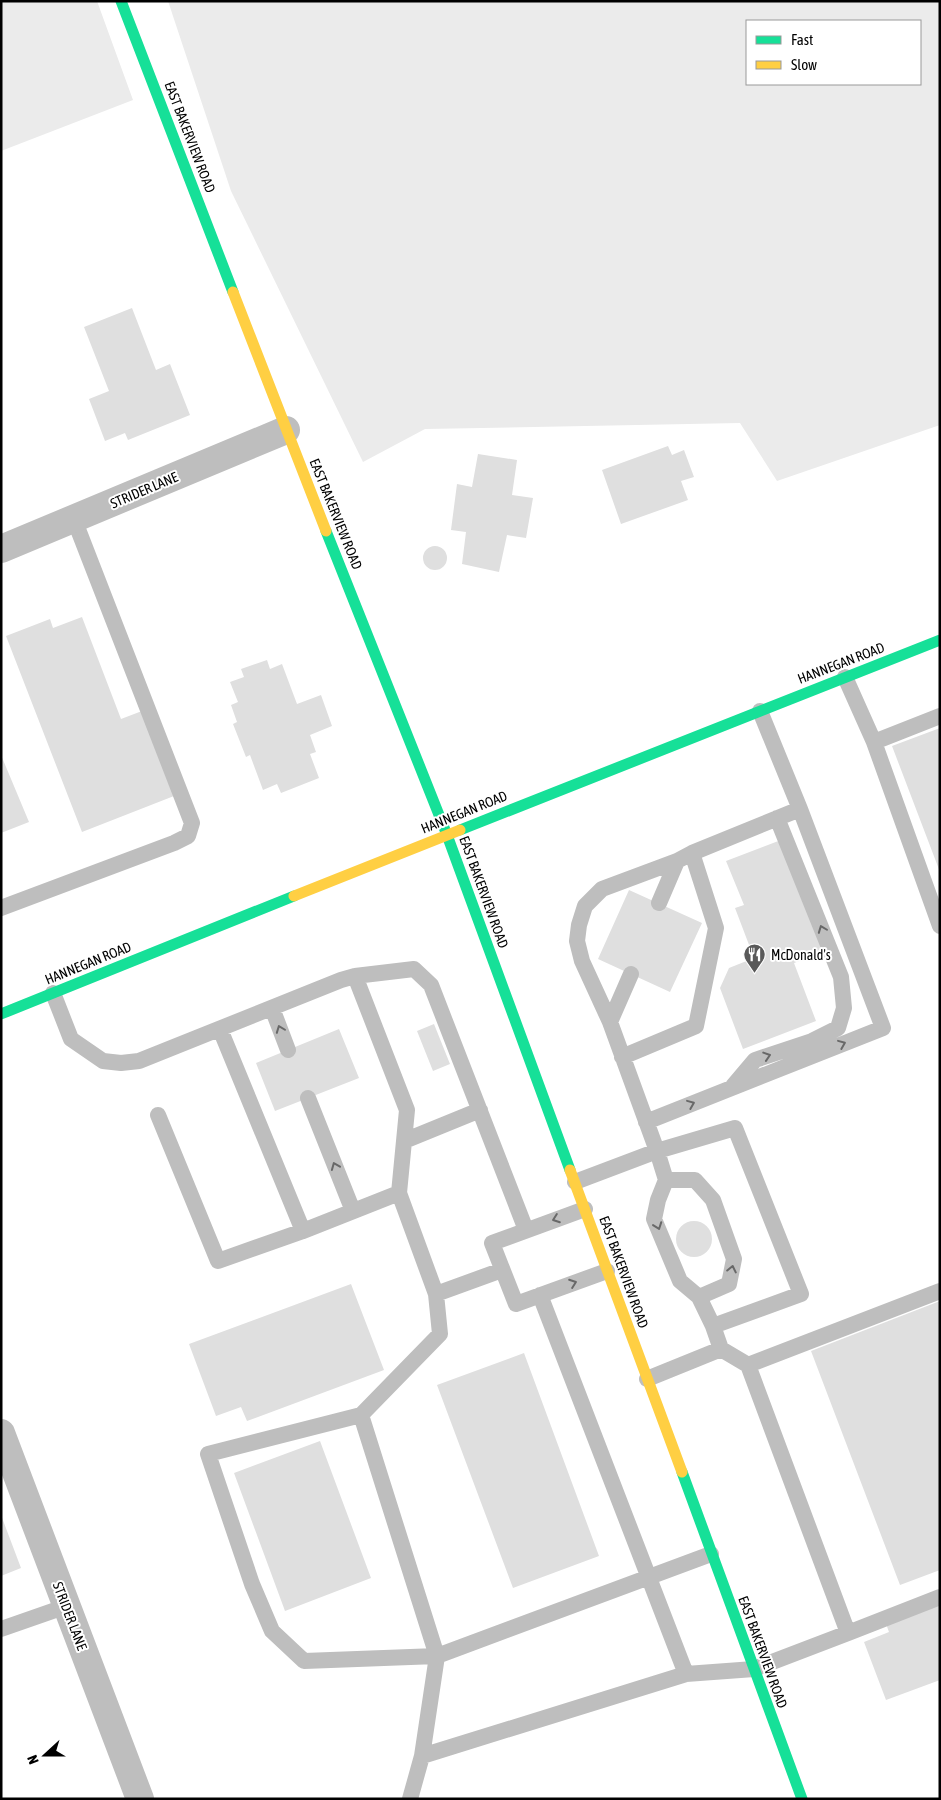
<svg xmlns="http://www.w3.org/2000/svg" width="941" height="1800" font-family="'Asap Condensed',sans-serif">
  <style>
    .green { fill: #ebebeb; fill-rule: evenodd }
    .building { fill: #dfdfdf }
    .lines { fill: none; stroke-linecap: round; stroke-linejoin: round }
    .lane { stroke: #bebebe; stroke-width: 16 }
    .street { stroke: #bebebe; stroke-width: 28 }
    .fast { stroke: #16e098; stroke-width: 11 }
    .slow { stroke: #ffcf43; stroke-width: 11 }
    .oneway { stroke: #686868 }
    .labels { text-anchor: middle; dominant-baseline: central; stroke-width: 4; stroke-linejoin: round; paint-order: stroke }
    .street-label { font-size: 14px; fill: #000; stroke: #fff }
    .poi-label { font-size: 14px; fill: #000; stroke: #fff; text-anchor: start }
  </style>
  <rect width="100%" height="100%" fill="#fff"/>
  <!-- green -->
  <path class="green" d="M1 1H97L133 100 1 151Z
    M168 1H940V425L777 481 740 423 425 429 363 462 231 191ZM747 21H920V84H747Z"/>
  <!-- building -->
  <path class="building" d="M132 308 156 370 170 364 190 415 128 440 125 433 105 441 89 399 109 391 84 327Z
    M668 446 672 455 684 450 694 477 681 481 688 500 621 524 602 470Z
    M478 454 517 460 512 495 533 498 526 538 507 535 499 572 462 564 466 532 451 530 457 484 472 487Z
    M423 558a12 12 0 1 1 24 0a12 12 0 1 1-24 0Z
    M82 617 121 719 142 711 174 796 82 832 6 636 50 619 53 628Z
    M267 660 270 669 282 664 297 704 321 695 332 726 310 735 316 752 310 754 319 778 281 793 277 784 263 790 250 755 246 757 233 724 237 722 231 705 238 702 230 682 244 677 241 669Z
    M940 728V872L892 746Z
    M1 755 29 822 1 833Z
    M781 840 824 952 794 963 816 1021 743 1049 720 988 729 968 754 958 735 908 744 905 726 861Z
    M629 890 702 923 670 992 598 959Z
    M434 1024 450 1064 433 1071 417 1031Z
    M339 1029 359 1078 275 1111 256 1063Z
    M676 1239a18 18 0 1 1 36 0a18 18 0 1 1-36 0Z
    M351 1284 384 1370 247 1421 241 1407 216 1416 189 1344Z
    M940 1301V1570L900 1585 811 1351Z
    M524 1353 599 1556 513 1588 437 1385Z
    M320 1441 371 1578 285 1611 234 1473Z
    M1 1515 21 1568 1 1576Z
    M940 1600V1680L886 1700 864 1642 889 1632 885 1621Z"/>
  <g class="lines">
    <!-- lane -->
    <path class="lane" d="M845 677 874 742 940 716
      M874 742 940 926
      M659 903 677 861
      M1 908 174 843 188 836 192 823 74 519
      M355 976 414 969 431 985 526 1230
      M53 993 71 1039 103 1061 121 1063 139 1061 341 980 355 976 407 1110 399 1193 436 1294 440 1334 361 1415 437 1656 711 1554
      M272 1008 288 1050
      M610 1022 631 974
      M220 1029 303 1231
      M622 1057 696 1026 716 928 692 853
      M733 1086 755 1060 812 1041 838 1028 844 1008 841 977 777 818
      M308 1098 353 1211
      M158 1115 218 1261 303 1231 399 1193
      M646 1122 883 1028 800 809 760 711
      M404 1141 480 1110
      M666 1180H695L713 1200 734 1259 729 1284 699 1297
      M575 1182 657 1151 610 1022 582 961 577 941 579 925 585 906 602 889 677 861 692 853 800 809
      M585 1209 492 1243 516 1304 607 1271
      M436 1294 502 1270
      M540 1295 686 1674
      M748 1365 940 1291
      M647 1379 721 1349 713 1326 699 1297 680 1281 654 1219 658 1200 666 1180 657 1151 735 1128 801 1294 713 1326
      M361 1415 208 1454 252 1584 272 1631 304 1661 437 1656 422 1756 686 1674 754 1669 848 1633 748 1365 721 1349
      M1 1629 67 1606
      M848 1633 940 1597
      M410 1799 422 1756"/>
    <!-- street -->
    <path class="street" d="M1 549 286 430
      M1 1433 140 1799"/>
    <!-- fast -->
    <path class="fast" d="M121 1 233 292
      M326 531 447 835 570 1170
      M460 830 940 640
      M1 1014 294 896
      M682 1472 802 1799"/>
    <!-- slow -->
    <path class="slow" d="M233 292 326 531
      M294 896 460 830
      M570 1170 682 1472"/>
  </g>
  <!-- one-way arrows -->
  <defs><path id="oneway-chevron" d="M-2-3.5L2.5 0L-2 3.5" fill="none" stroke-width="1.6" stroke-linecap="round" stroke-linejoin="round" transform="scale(1.25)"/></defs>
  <g class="oneway">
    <use href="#oneway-chevron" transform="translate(822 929) rotate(-111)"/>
    <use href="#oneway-chevron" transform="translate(280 1029) rotate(-111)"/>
    <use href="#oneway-chevron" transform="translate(842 1044) rotate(-22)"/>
    <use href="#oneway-chevron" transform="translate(767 1056) rotate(-18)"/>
    <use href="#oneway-chevron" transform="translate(691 1104) rotate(-22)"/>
    <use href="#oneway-chevron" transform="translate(335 1166) rotate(-112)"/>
    <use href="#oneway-chevron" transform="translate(556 1219) rotate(160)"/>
    <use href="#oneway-chevron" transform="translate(658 1226) rotate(70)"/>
    <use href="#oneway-chevron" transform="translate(732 1269) rotate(-78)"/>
    <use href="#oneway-chevron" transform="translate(573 1283) rotate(-20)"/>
  </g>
  <!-- icons -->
  <defs>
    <symbol id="restaurant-pin" viewBox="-11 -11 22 30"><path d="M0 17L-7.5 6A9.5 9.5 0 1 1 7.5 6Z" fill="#595959" stroke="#fff"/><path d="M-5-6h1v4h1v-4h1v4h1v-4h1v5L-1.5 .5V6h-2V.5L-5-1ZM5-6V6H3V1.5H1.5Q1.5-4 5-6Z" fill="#fff"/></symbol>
  </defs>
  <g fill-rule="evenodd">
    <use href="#restaurant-pin" x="742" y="942" width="25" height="34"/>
  </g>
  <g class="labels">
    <!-- street labels -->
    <g class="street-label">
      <text transform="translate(190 137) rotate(69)">EAST BAKERVIEW ROAD</text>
      <text transform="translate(144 490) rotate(-23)">STRIDER LANE</text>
      <text transform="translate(336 514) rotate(68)">EAST BAKERVIEW ROAD</text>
      <text transform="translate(841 663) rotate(-21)">HANNEGAN ROAD</text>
      <text transform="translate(464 812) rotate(-22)">HANNEGAN ROAD</text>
      <text transform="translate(484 892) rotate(70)">EAST BAKERVIEW ROAD</text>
      <text transform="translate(88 963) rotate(-22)">HANNEGAN ROAD</text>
      <text transform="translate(624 1272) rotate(70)">EAST BAKERVIEW ROAD</text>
      <text transform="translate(70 1616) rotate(69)">STRIDER LANE</text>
      <text transform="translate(763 1652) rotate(70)">EAST BAKERVIEW ROAD</text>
    </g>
    <!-- poi labels -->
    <g class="poi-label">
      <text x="771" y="955">McDonald's</text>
    </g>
  </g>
  <!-- border -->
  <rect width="941" height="1800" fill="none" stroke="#000000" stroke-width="5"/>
  <!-- legend -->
  <rect x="746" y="20" width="175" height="65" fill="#ffffff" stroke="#999999"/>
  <rect x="756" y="36" width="25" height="8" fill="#16e098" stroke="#999999"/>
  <text x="791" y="45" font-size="15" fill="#000000">Fast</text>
  <rect x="756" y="61" width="25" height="8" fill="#ffcf43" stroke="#999999"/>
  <text x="791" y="70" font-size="15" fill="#000000">Slow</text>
  <!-- north arrow -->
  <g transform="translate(45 1755) rotate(249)" stroke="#ffffff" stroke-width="4" paint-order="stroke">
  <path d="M0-4L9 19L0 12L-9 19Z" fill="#000000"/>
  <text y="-8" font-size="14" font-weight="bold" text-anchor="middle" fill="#000000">N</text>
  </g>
</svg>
